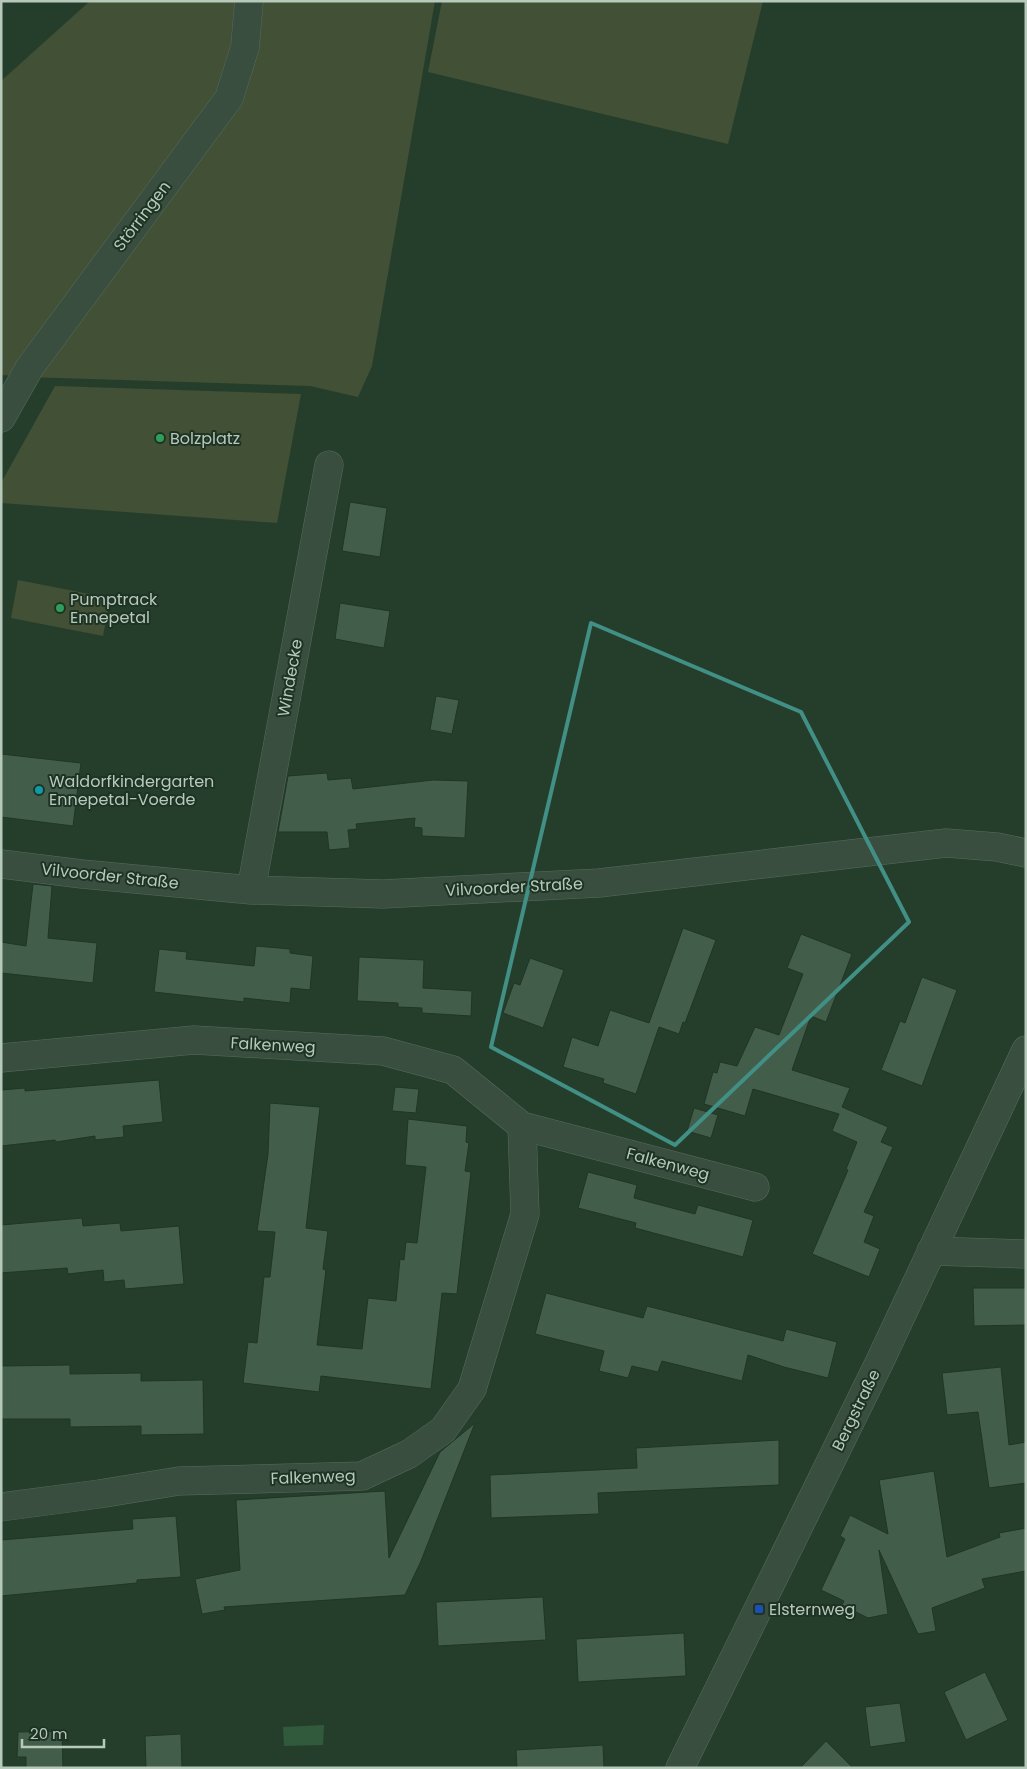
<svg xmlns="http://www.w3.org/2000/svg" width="1027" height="1769" font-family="Poppins,sans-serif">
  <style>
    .green { fill: #425035 }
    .water { fill: #315a3c }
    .building { fill: #425d49; stroke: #203526 }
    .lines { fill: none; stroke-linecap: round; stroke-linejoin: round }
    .minor-casing { stroke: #576c5d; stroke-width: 29 }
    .minor { stroke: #394e3f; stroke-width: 28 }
    .marked { fill: none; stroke: #418f85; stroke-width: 4; stroke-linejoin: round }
    .leisure-dot { fill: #2e9e5b; stroke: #1e3324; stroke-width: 2 }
    .culture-dot { fill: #0f9aa8; stroke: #1e3324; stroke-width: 2 }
    .transit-dot { fill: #1a4fb4; stroke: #1e3324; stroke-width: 2 }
    .labels { text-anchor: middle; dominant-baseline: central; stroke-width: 4; stroke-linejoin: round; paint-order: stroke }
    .street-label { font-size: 16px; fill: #b6c9bb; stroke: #1e3324 }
    .poi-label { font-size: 16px; fill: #b6c9bb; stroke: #1e3324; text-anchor: start }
  </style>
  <rect width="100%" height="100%" fill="#253e2c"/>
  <!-- green -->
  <path class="green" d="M90 1H244L232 79 18 376 1 375V81Z
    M255 1H435L372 366 358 397 310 386 28 377 194 156Z
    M442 1H763L728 144 428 72Z
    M55 386 301 394 277 523 1 503V483Z
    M18 580 110 598 103 636 11 618Z"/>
  <!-- water -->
  <path class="water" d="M324 1725 323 1745 284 1746 283 1727Z"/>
  <!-- building -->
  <path class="building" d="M350 502 387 508 380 557 342 551Z
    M340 603 390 611 384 648 335 639Z
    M436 696 459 700 452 734 430 730Z
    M1 754 81 763 73 826 1 817Z
    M327 773 328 780 351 778 353 789 433 780 468 781 465 838 422 836V828L414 827 415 818 356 824 357 829 348 830 350 848 329 850 327 832H278L288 776Z
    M33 884 52 886 48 938 97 943 93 983 1 973V942L26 946Z
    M683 928 716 940 685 1023 683 1022 679 1034 659 1027 636 1094 603 1083 604 1079 563 1067 572 1037 598 1046 610 1010 649 1023Z
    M801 934 852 954 826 1022 811 1016 792 1070 850 1088 842 1107 888 1127 881 1142 893 1147 864 1212 874 1216 864 1242 880 1249 869 1277 812 1254 848 1170 846 1169 857 1142 832 1131 839 1114 753 1089 745 1116 704 1104 713 1072 717 1073 720 1062 737 1066 755 1027 779 1035 803 974 787 968Z
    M256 946 290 949V953L313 956 310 990 291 988 290 1003 244 998V1002L154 992 159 949 187 952 186 959 254 966Z
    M359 957 424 960 423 988 472 991 471 1016 422 1013V1008L398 1007V1003L357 1001Z
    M530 958 564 970 543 1028 503 1013 514 983 520 985Z
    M922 977 957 990 922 1086 881 1070 900 1021 905 1023Z
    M159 1080 163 1122 123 1126 124 1137 95 1140V1136L56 1142 55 1140 1 1146V1090L25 1088V1091Z
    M395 1087 419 1089 416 1113 392 1111Z
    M270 1103 320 1107 306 1228 328 1231 323 1269 326 1270 317 1345 362 1349 368 1298 396 1301 400 1259 404 1260 406 1242 417 1243 426 1167 405 1165 408 1119 467 1126 466 1142 469 1143 465 1171 471 1172 457 1294 442 1293 431 1389 321 1376 319 1392 243 1383 248 1342 257 1343 264 1277H270L275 1232 257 1231 268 1154Z
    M694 1108 718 1115 711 1138 687 1131Z
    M588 1172 637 1185 634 1198 695 1214 698 1205 753 1220 743 1257 635 1228 636 1223 578 1208Z
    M82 1218 83 1226 120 1223 121 1231 179 1226 184 1284 125 1289 124 1280 104 1282 103 1270 68 1274 67 1268 1 1273V1225Z
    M973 1288H1026V1325L974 1326Z
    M546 1293 643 1318 647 1306 783 1341 786 1329 837 1342 828 1378 784 1367 748 1355 742 1381 662 1361 658 1372 632 1366 628 1378 599 1371 604 1351 535 1334Z
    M70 1365V1374L141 1373V1381L203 1380 204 1434 141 1435V1426L70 1427V1419H1V1366Z
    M1001 1367 1009 1445 1026 1442V1483L989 1488 978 1412 947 1415 942 1373Z
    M475 1423 421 1561 405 1595 224 1607 225 1610 202 1614 195 1579 240 1570 236 1500 385 1491 389 1558 440 1452Z
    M779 1440V1485L598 1493 599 1514 491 1518 490 1475 637 1468 636 1448Z
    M934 1471 947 1557 1000 1537 999 1533 1026 1528V1571L982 1579 985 1588 932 1608 936 1631 918 1634 879 1550 888 1614 868 1618 842 1605 844 1601 821 1590 845 1539 840 1536 850 1515 888 1534 879 1480Z
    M176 1516 181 1577 137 1580V1583L1 1596V1540L133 1529 132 1519Z
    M543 1597 546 1640 438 1646 436 1602Z
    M684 1633 686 1676 578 1682 576 1639Z
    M985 1672 1008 1720 966 1740 944 1692Z
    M900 1703 906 1742 870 1747 865 1707Z
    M62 1731 63 1768H26V1757H17L18 1732Z
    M181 1734 182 1768H146L145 1736Z
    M826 1741 853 1768H800Z
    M603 1745 604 1768H517L516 1750Z"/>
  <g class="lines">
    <defs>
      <path id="minor" d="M1 418 30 367 229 98 245 47 249 1
        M1 864 82 874 251 890 383 894 599 883 946 843 997 847 1026 853
        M251 890 329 465
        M1 1058 194 1040 383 1051 453 1070 522 1126 525 1214 472 1389 443 1430 409 1454 362 1476 179 1481 99 1494 1 1507
        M522 1126 755 1187
        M931 1251 1026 1254
        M680 1768 880 1361 1026 1050"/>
    </defs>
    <!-- minor casing -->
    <use href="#minor" class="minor-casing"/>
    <!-- minor -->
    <use href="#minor" class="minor"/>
  </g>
  <!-- marked area -->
  <path class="marked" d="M591 623 801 712 909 922 675 1145 491 1047Z"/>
  <!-- markers -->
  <g class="leisure-dot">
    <circle cx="160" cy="438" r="5"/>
    <circle cx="60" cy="608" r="5"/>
  </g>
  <circle class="culture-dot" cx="39" cy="790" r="5"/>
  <rect class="transit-dot" x="754" y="1604" width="10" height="10" rx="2.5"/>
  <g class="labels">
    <!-- street labels -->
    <g class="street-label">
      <text transform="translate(142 216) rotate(-53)">Störringen</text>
      <text transform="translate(290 678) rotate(-80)">Windecke</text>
      <text transform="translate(110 876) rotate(6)">Vilvoorder Straße</text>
      <text transform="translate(514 887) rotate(-3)">Vilvoorder Straße</text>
      <text transform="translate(273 1045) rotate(3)">Falkenweg</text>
      <text transform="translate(668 1164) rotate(15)">Falkenweg</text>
      <text transform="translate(856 1410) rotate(-64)">Bergstraße</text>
      <text transform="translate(313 1477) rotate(-2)">Falkenweg</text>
    </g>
    <!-- poi labels -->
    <g class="poi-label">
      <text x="170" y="438">Bolzplatz</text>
      <text x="70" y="599">Pumptrack<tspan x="70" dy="18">Ennepetal</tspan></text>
      <text x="49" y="781">Waldorfkindergarten<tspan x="49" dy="18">Ennepetal-Voerde</tspan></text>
      <text x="769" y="1609">Elsternweg</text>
    </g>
  </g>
  <!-- border -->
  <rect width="1027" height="1769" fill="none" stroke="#b6c9bb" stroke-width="5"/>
  <!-- scale -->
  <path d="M22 1739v8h82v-8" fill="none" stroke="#b6c9bb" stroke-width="2.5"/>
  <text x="30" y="1739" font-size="15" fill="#b6c9bb" stroke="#1e3324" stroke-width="4" paint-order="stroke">20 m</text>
</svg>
